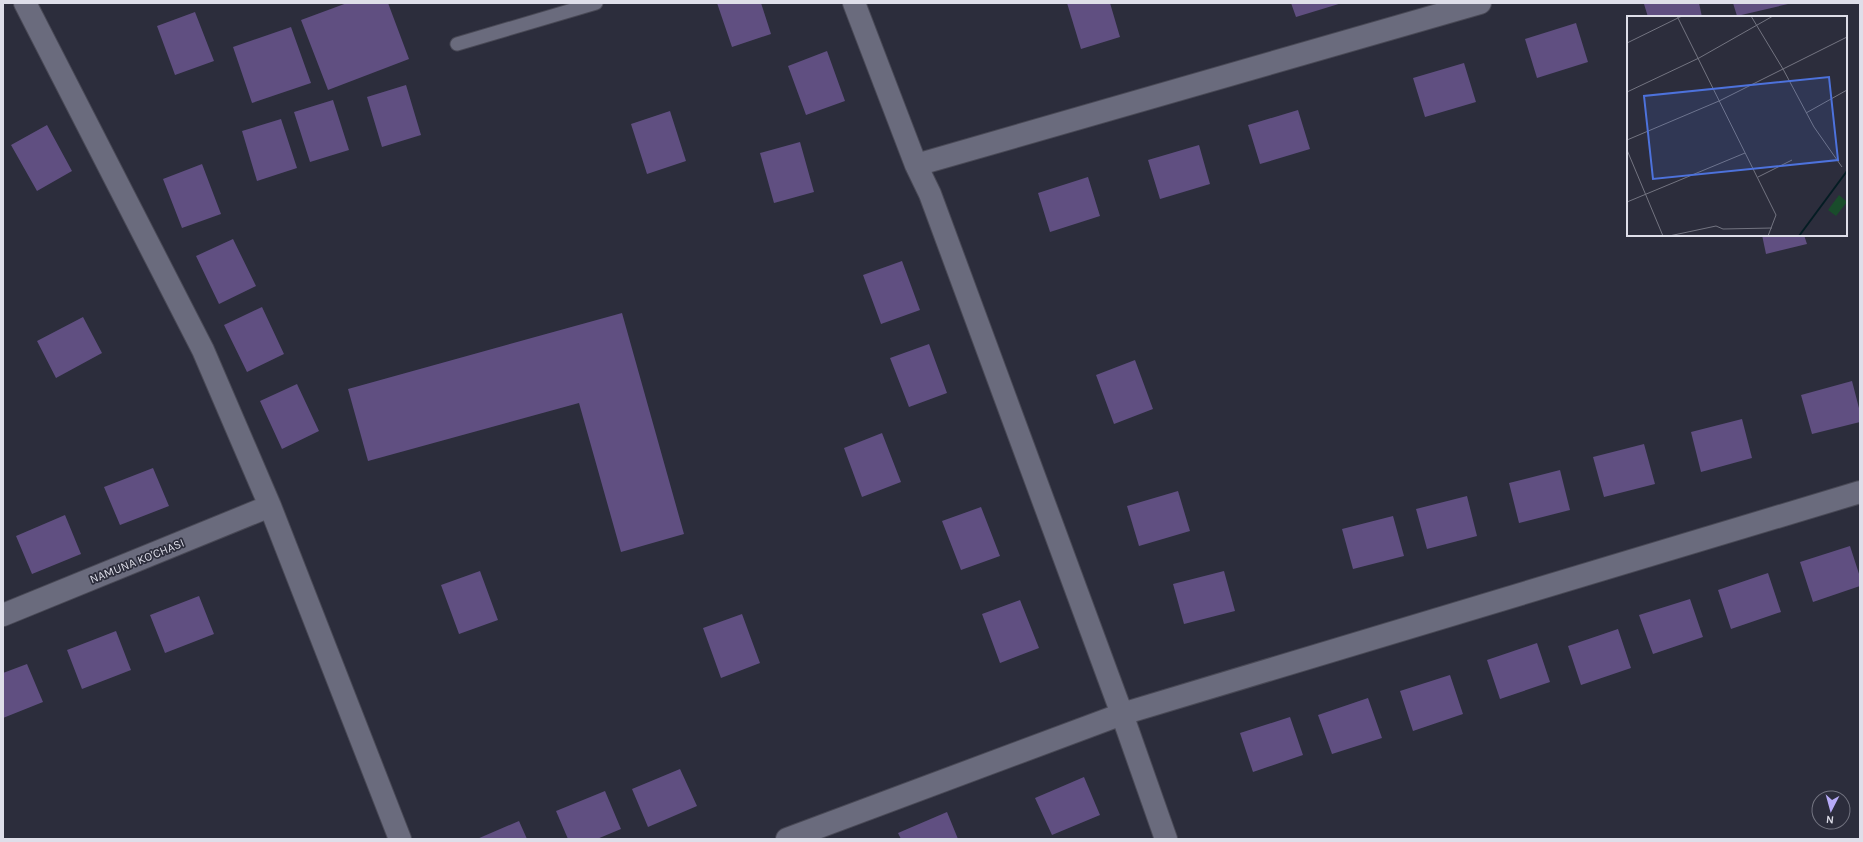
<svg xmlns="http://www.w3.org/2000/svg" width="1863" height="842" font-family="Karla,sans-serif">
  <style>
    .building { fill: #604f81 }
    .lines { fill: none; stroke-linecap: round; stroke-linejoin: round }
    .lane-casing { stroke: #494956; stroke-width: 15 }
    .street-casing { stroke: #494956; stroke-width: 24 }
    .lane { stroke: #6a6b7d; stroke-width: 13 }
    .street { stroke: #6a6b7d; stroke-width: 22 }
    .labels { text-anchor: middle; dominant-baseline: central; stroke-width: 3.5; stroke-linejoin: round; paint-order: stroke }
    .street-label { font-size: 12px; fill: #dedee9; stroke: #2c2d3c }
    .inset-river { fill: none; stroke: #041c23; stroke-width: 2 }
    .inset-road { fill: none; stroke: #737481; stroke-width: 1 }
    .view { fill: #4d72dc; fill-opacity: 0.15; stroke: #4d72dc; stroke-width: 2 }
    .inset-edge { fill: none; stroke: #dedee9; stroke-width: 2 }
  </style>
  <rect width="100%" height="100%" fill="#2c2d3c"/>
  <!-- building -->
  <path class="building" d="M347 3H388L409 59 328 90 301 20Z
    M717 3H761L771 34 732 47Z
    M1067 3H1110L1120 37 1081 49Z
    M1291 3H1342L1296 17Z
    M1647 3H1699L1702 17H1648L1644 4Z
    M1733 3H1788V4L1737 16Z
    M195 12 214 61 175 75 157 26Z
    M1576 23 1588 62 1537 78 1525 39Z
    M291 27 311 83 252 103 233 47Z
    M827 51 845 101 806 115 788 66Z
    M1464 63 1476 102 1425 117 1413 78Z
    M406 85 421 135 382 147 367 97Z
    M333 100 349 150 310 162 294 112Z
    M1298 110 1310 149 1260 164 1248 125Z
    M670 111 686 161 647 174 631 124Z
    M281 119 297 168 257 181 242 131Z
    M47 125 72 171 37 191 11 145Z
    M800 142 814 192 774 203 760 153Z
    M1199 145 1210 184 1160 199 1148 160Z
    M202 164 221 214 182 228 163 179Z
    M1088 177 1100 216 1050 232 1038 193Z
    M1762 235H1804L1807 244 1766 254Z
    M233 239 256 286 219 304 196 256Z
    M902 261 920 310 881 324 863 275Z
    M262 307 284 354 247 372 224 325Z
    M622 313 684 534 621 552 579 403 368 461 348 389Z
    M83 317 102 353 56 378 37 341Z
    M929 344 947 393 909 407 890 358Z
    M1135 360 1153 409 1114 424 1096 375Z
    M1852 381 1860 412V422L1812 434 1801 395Z
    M297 384 319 431 282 449 260 401Z
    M1742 419 1752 458 1701 472 1691 432Z
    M882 433 901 482 862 497 844 448Z
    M1644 444 1655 484 1604 497 1593 457Z
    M153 468 169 506 120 525 104 487Z
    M1560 470 1570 510 1519 523 1509 483Z
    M1178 491 1190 531 1139 546 1127 506Z
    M1467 496 1477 536 1427 549 1416 509Z
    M981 507 1000 556 961 570 942 521Z
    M65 515 81 554 32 574 16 536Z
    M1393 516 1404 556 1353 569 1342 529Z
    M1850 546 1860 577V586L1813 602 1800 562Z
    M480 571 498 620 459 634 441 585Z
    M1224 571 1235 611 1184 624 1173 584Z
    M1768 573 1781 612 1731 629 1718 590Z
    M199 596 214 634 165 653 150 615Z
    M1690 599 1703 637 1653 654 1639 615Z
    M1020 600 1039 648 1000 663 982 614Z
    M742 614 760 663 721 678 703 628Z
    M1618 629 1631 668 1581 685 1568 646Z
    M116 631 131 670 82 689 67 650Z
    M1537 643 1550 682 1500 699 1487 660Z
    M27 664 43 702 3 718V673Z
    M1450 675 1463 714 1413 731 1400 691Z
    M1368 698 1382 738 1332 754 1318 715Z
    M1290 717 1303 755 1253 772 1240 733Z
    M680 769 697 806 648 827 632 789Z
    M1084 777 1100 815 1052 835 1035 798Z
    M605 791 621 829 597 839H568L556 811Z
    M947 812 958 839H901L898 833Z
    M519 821 527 839H477Z"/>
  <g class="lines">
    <defs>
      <path id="lane" d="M457 44 596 3"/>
      <path id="street" d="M25 3 203 350 270 506 400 839
        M854 3 916 165 930 194 1122 714 1166 839
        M916 165 1480 3
        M3 615 270 506
        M787 839 1122 714 1860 492"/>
    </defs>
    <!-- lane casing -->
    <use href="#lane" class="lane-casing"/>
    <!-- street casing -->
    <use href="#street" class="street-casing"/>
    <!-- lane -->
    <use href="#lane" class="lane"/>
    <!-- street -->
    <use href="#street" class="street"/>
  </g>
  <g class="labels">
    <!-- street labels -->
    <g class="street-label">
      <text transform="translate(137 561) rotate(-22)">NAMUNA KO'CHASI</text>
    </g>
  </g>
  <!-- overview -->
  <g transform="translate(1627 16)">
    <rect width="220" height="220" fill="#2c2d3c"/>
    <path d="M212 179 220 186 209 200 201 194Z" fill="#194c2b"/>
    <path class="inset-river" d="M172 220 220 155"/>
    <path class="inset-road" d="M50 0 149 199 141 220M124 0 156 53 187 111 215 151M0 27 55 0M0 76 72 42 146 0M179 97 220 74M0 124 92 85 220 21M0 134 36 220M131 161 165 144M0 186 118 137M42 220 89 210 96 213 145 212"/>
    <path class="view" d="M202 61 211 144 26 163 17 80Z"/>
    <rect width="220" height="220" class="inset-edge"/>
  </g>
  <!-- border -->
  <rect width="1863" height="842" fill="none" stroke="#dedee9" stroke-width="8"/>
  <!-- north arrow -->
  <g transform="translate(1831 810) rotate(186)"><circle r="19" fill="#2c2d3c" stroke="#737481"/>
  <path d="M0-3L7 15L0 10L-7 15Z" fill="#b7abf8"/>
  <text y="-6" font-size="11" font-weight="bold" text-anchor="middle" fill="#dedee9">N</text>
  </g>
</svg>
